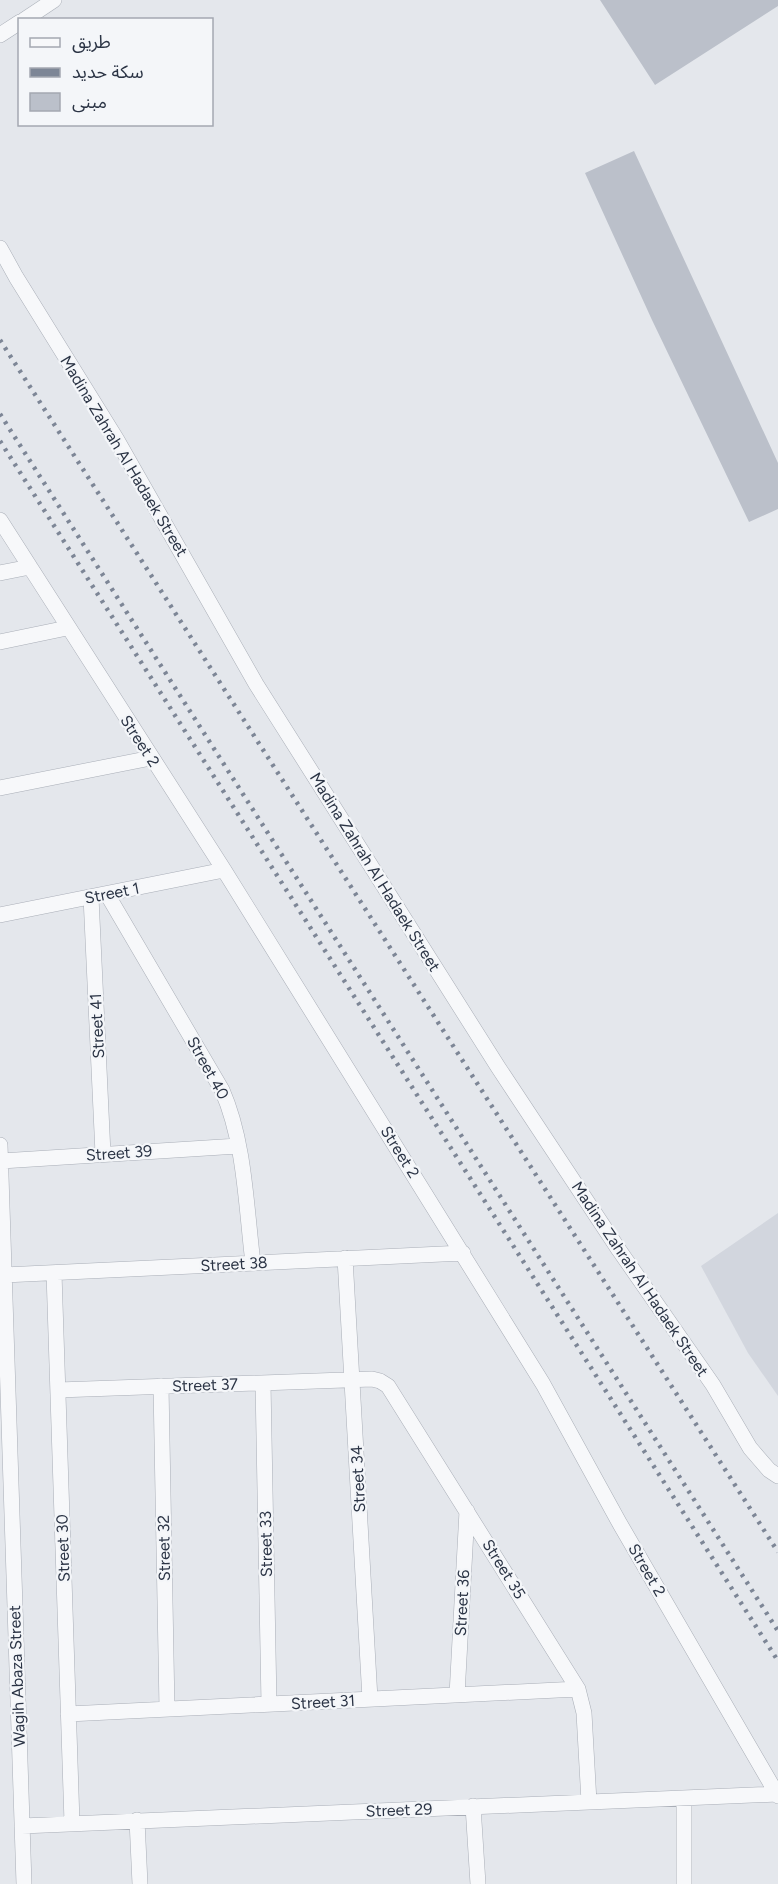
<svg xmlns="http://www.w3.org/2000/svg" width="778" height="1884" font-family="Figtree,'Noto Sans Arabic',sans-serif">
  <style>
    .built { fill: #d2d6de }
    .building { fill: #bbc0ca }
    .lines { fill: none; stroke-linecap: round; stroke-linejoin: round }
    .street-casing { stroke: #a9aeb7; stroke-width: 16 }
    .street { stroke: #f7f8fa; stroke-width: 15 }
    .rail { stroke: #7d8696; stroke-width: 4.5; stroke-dasharray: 3 6; stroke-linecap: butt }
    .labels { text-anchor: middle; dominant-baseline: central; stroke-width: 4.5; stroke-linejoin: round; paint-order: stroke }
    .street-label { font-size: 16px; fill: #2b3445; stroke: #f4f6f9 }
  </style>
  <rect width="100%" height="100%" fill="#e4e7ec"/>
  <!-- built -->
  <path class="built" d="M778 1213V1396L748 1353 701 1266Z"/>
  <!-- building -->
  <path class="building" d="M600 0H778V6L655 85Z
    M634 151 778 463V509L749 522 652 320 585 173Z"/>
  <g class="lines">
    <defs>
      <path id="street" d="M24 20 54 0
        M0 35 20 22
        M0 248 16 277 117 440 256 684 498 1067 619 1250 713 1385 750 1448 769 1470 778 1476
        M0 520 224 870 543 1384 620 1524 778 1796
        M0 573 30 567
        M0 642 67 628
        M0 788 151 758
        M107 894 222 1090C245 1142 246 1207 253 1263
        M91 897 103 1154
        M0 915 224 870
        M0 1145 24 1884
        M1 1161 238 1146
        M345 1258 370 1699
        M54 1273 72 1823
        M4 1275 463 1253
        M263 1383 269 1704
        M161 1386 167 1709
        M58 1390 372 1379 380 1381 388 1386 578 1689 584 1713 589 1802
        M457 1695 467 1511
        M68 1714 578 1689
        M684 1798V1884
        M473 1806 478 1884
        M137 1820 140 1884
        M22 1826 777 1794"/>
    </defs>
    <!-- street casing -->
    <use href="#street" class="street-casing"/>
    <!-- street -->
    <use href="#street" class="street"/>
    <!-- rail -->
    <path class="rail" d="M0 340 778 1552
      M0 414 778 1631
      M0 441 778 1661"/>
  </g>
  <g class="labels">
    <!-- street labels -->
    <g class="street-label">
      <text transform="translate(124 456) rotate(59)">Madina Zahrah Al Hadaek Street</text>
      <text transform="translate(140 741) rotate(57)">Street 2</text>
      <text transform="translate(375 872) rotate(58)">Madina Zahrah Al Hadaek Street</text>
      <text transform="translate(112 893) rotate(-11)">Street 1</text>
      <text transform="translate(97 1026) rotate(-93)">Street 41</text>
      <text transform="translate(208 1068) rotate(61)">Street 40</text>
      <text transform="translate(400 1152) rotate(58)">Street 2</text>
      <text transform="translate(119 1153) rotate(-4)">Street 39</text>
      <text transform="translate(234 1264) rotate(-3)">Street 38</text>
      <text transform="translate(640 1279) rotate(56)">Madina Zahrah Al Hadaek Street</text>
      <text transform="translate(205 1385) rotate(-2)">Street 37</text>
      <text transform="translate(358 1479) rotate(-93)">Street 34</text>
      <text transform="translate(266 1544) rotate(-91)">Street 33</text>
      <text transform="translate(63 1548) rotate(-92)">Street 30</text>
      <text transform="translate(164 1548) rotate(-91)">Street 32</text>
      <text transform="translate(504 1569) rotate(58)">Street 35</text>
      <text transform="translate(647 1570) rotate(60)">Street 2</text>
      <text transform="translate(462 1603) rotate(-87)">Street 36</text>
      <text transform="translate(17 1676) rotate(-92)">Wagih Abaza Street</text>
      <text transform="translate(323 1702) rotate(-3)">Street 31</text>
      <text transform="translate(399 1810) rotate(-2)">Street 29</text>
    </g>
  </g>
  <!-- legend -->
  <rect x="18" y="18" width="195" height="108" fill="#f4f6f9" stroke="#a4a8b1" stroke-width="1.5"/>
  <rect x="30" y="38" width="30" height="9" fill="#f7f8fa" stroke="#a4a8b1" stroke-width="1.5"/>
  <text x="72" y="48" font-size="18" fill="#2b3445">طريق</text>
  <rect x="30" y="68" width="30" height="9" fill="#7d8696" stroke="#a4a8b1" stroke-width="1.5"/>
  <text x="72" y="78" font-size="18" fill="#2b3445">سكة حديد</text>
  <rect x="30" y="93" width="30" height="18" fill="#bbc0ca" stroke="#a4a8b1" stroke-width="1.5"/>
  <text x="72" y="108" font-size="18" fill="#2b3445">مبنى</text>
</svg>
